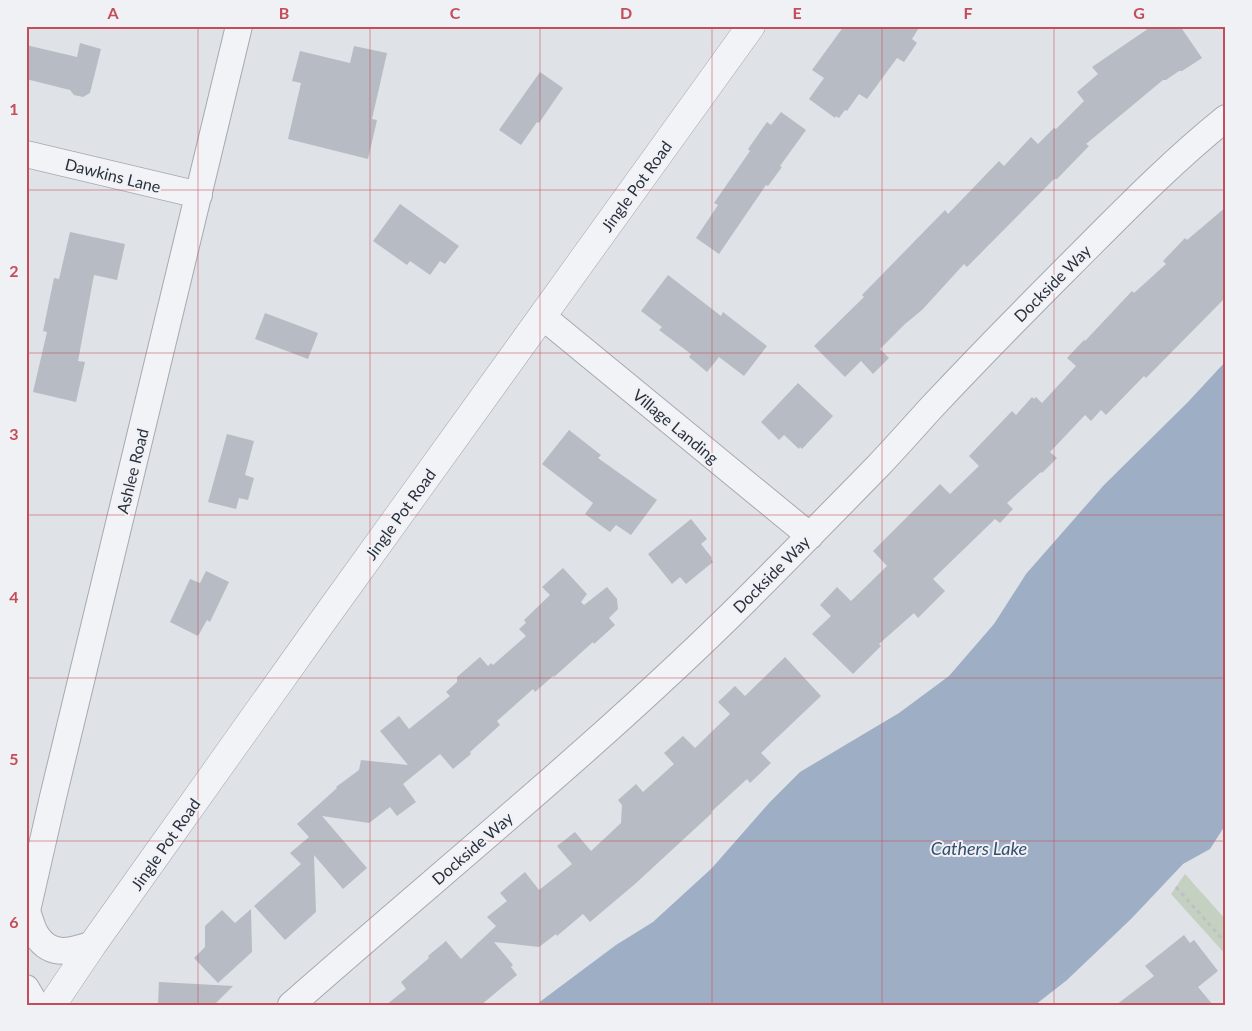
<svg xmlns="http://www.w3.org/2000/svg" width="1252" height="1031" font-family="Lato,sans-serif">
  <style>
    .green { fill: #c4d1c1 }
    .water { fill: #9daec5 }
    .building { fill: #b7bbc4 }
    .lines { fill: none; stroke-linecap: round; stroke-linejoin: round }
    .minor-casing { stroke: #a5a9b1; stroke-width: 28 }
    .tertiary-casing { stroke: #a5a9b1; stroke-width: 29 }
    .path { stroke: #bec0c6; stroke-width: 3; stroke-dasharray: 4 4; stroke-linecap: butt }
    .minor { stroke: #f2f3f6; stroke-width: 26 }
    .tertiary { stroke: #f2f3f6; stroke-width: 28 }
    .grid { fill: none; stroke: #c44d59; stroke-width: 1; stroke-opacity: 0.55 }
    .labels { text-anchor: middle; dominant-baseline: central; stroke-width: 4; stroke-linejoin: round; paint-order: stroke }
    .street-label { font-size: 16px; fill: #29303d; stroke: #eff1f5 }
    .water-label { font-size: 18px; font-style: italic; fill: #374c6e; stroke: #eff1f5 }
    .neatline { fill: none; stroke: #c44d59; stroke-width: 2 }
    .grid-label { font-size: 16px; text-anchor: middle; font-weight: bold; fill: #c44d59 }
  </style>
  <rect width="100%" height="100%" fill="#dfe2e7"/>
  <!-- green -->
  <path class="green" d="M1185 874 1226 920V955L1171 894Z"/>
  <!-- water -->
  <path class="water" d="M1226 361V824L1210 849 1183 864 1131 919 1067 980 1035 1005H537L541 1001 616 945 653 922 712 868 770 802 800 772 899 713 949 676 994 624 1026 574 1104 485 1188 402Z"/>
  <!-- building -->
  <path class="building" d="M844 26H920L912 39 917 43 904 62 897 58 867 99 859 94 847 111 845 110 839 118 836 116 835 118 809 99 824 78 812 70Z
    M1152 26H1180L1202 58 1182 71H1179L1166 80H1163L1086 144 1089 146 1057 179H1054L967 267 964 264 922 310 905 324 880 349 889 358 873 374 861 361 845 377 814 346 864 297 862 295 945 210 948 214 999 161 1004 166 1031 137 1038 144 1054 128 1056 129 1084 101 1077 92 1098 74 1092 67Z
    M80 43 101 49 90 93 83 97 74 95 70 90 26 79V45L77 57Z
    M354 46 387 53 372 119 377 120 368 159 288 139 301 83 292 81 300 51 350 63Z
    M540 72 563 88 539 123 537 122 521 145 499 130Z
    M781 112 806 130 780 166 782 167 768 186 766 185 719 254 696 238 718 205 714 203 750 151 748 149 767 122 771 125Z
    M400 204 459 246 445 264 440 261 430 275 410 261 407 265 373 241Z
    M1226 207V297L1146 378 1144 376 1106 415 1101 410 1091 421 1085 415 1050 452 1057 458 1042 473 1041 472 1007 503 1013 509 1000 523 995 519 933 579 945 591 918 618 914 613 879 644 881 646 853 674 812 634 831 616 820 605 837 587 851 601 887 566 873 551 940 484 950 494 979 466 969 456 1012 411 1016 415 1032 397 1034 399 1036 397 1042 403 1076 366 1067 358 1084 340 1085 341 1132 291 1134 293 1166 264 1163 261 1185 238 1187 240Z
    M70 232 125 244 117 280 94 275 78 361 85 362 76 402 33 392 47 332 43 331 54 278 59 279Z
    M668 275 721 316 723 312 767 346 744 376 719 357 707 372 689 357 691 354 659 330 662 327 641 311Z
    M265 313 318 333 308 359 255 339Z
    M798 383 833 416 802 449 800 447 799 449 784 435 779 440 761 422Z
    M569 430 601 455 598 458 657 500 631 535 616 525 610 532 585 514 593 503 542 464Z
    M227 434 254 441 245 475 254 478 248 500 239 498 236 509 208 502Z
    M691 519 707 539 701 544 712 558 711 559 713 562 686 584 680 577 672 584 648 554Z
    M563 568 587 594 581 602 584 605 607 587 617 599 618 609 609 618 615 625 594 644 593 642 554 677 553 676 535 692 533 689 497 721 500 725 470 752 471 754 453 769 440 754 403 784 416 802 397 816 390 807 369 823 322 816 367 868 343 889 314 855 316 912 285 940 254 906 301 864 290 853 309 837 297 824 337 788 336 787 359 770 361 760 408 765 380 731 399 716 409 729 450 696 446 692 457 682V677L480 657 488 666 491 663 493 665 526 636 519 629 526 623 524 620 550 595 542 587Z
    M206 571 229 582 210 622 207 620 198 636 170 622 190 579 200 583Z
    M785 657 821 696 761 753 771 763 750 783 747 779 711 812 712 813 635 884 590 922 583 914 557 936 556 934 539 947 494 942 513 965 511 967 517 975 481 1005H386L406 989 401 982 429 958 428 956 446 941 461 959 496 926 487 917 507 901 500 893 525 872 539 890 572 864 557 846 575 832 591 851 621 823 622 805 618 800 636 784 643 792 674 764 664 753 683 736 695 748 730 714 718 702 735 686 745 696Z
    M251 909 252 952 218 983 194 958 205 947V926L222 910 235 923Z
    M1184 935 1190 943 1194 940 1218 971 1198 987 1213 1005H1116L1154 976 1145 966Z
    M159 982 233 986 214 1005H158Z"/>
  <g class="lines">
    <defs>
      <path id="minor" d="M26 154 199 195
        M542 316 810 536
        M27 911C30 919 32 929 37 936 51 958 74 951 93 944
        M26 915 53 797 239 26
        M26 988 36 1005
        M291 1005C443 871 602 743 746 600 790 556 834 511 878 466 896 447 913 428 930 409 976 360 1023 312 1070 265 1120 215 1170 163 1226 118"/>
      <path id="tertiary" d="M52 1005 93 944 317 629 751 26"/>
    </defs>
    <!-- minor casing -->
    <use href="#minor" class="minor-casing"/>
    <!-- tertiary casing -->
    <use href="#tertiary" class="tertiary-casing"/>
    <!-- path -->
    <path class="path" d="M1176 887 1226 943"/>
    <!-- minor -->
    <use href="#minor" class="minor"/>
    <!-- tertiary -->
    <use href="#tertiary" class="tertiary"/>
  </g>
  <!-- grid -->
  <path class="grid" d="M198 26V1005M370 26V1005M540 26V1005M712 26V1005M882 26V1005M1054 26V1005M26 190H1226M26 353H1226M26 515H1226M26 678H1226M26 841H1226"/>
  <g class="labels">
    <!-- street labels -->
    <g class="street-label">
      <text transform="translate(113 175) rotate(14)">Dawkins Lane</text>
      <text transform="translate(636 186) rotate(-54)">Jingle Pot Road</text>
      <text transform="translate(1052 283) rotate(-45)">Dockside Way</text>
      <text transform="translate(676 426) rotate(40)">Village Landing</text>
      <text transform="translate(132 471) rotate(-76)">Ashlee Road</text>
      <text transform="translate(400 514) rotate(-54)">Jingle Pot Road</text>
      <text transform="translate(771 574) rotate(-45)">Dockside Way</text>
      <text transform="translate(165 844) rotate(-55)">Jingle Pot Road</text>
      <text transform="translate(472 848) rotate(-41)">Dockside Way</text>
    </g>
    <!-- water labels -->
    <g class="water-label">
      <text x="979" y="848">Cathers Lake</text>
    </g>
  </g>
  <!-- border -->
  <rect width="1252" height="1031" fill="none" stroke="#eff1f5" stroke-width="55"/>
  <rect x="28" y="28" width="1196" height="976" class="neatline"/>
  <g class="grid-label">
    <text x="113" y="19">A</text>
    <text x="284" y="19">B</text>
    <text x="455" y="19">C</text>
    <text x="626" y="19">D</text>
    <text x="797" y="19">E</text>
    <text x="968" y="19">F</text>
    <text x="1139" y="19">G</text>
    <text x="14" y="115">1</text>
    <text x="14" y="277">2</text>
    <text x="14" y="440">3</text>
    <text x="14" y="603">4</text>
    <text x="14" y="765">5</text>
    <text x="14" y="928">6</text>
  </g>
</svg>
